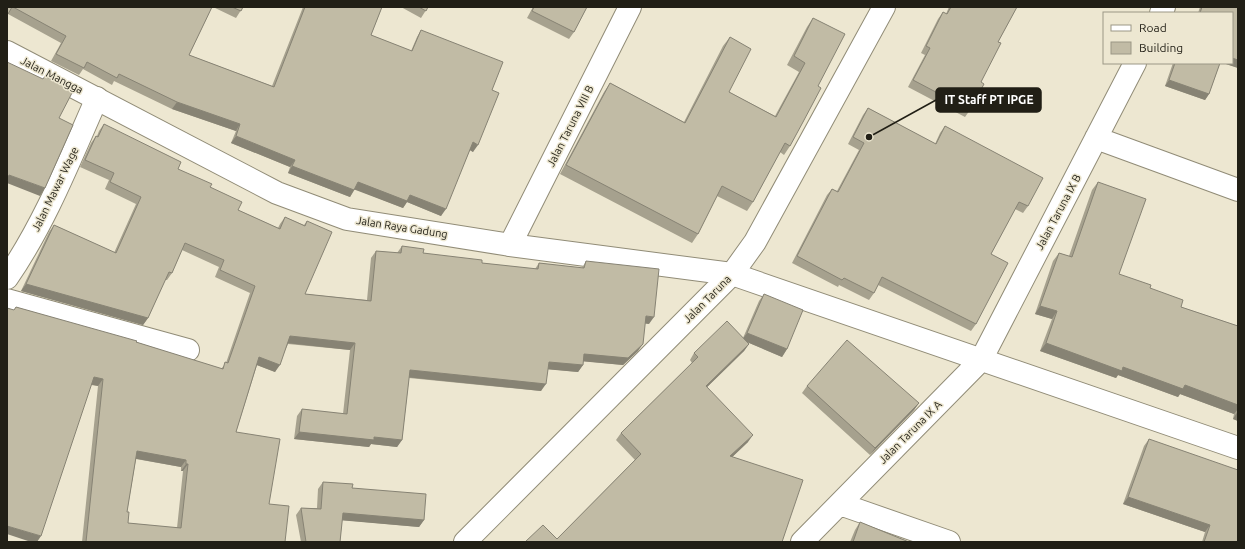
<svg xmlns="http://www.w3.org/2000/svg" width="1245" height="549" font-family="Ubuntu,sans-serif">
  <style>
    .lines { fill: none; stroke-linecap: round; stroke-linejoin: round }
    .minor-casing { stroke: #918c77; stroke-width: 24 }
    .tertiary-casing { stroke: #918c77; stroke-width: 24 }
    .minor { stroke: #fff; stroke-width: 22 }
    .tertiary { stroke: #fff; stroke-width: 22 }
    .wall { fill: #a6a18e; fill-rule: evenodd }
    .shaded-wall { fill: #878374 }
    .building { fill: #c1bba5; stroke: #878374; fill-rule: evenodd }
    .labels { text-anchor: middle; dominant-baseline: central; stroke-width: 3; stroke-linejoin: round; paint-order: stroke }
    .street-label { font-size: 11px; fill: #211f16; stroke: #ede7d1 }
    .leader { fill: none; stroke: #211f16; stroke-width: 1.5 }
    .callout-dot { fill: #211f16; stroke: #ede7d1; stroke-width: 1.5 }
    .callout { fill: #211f16; stroke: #211f16; stroke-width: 1.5 }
    .callout-label { font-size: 12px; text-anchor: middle; font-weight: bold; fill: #fff }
  </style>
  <rect width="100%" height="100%" fill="#ede7d1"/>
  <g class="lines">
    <defs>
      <path id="minor" d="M1161 13 1164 7
        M1096 138 1238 190
        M510 245 630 7
        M732 274 1238 448
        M7 278C45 223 70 159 97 98
        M7 300 188 350
        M840 504 949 542
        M802 542 981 360 1135 63"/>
      <path id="tertiary" d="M7 52 277 193 347 219 510 245 732 274
        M465 542 732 274 755 242 884 7"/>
    </defs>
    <!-- minor casing -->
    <use href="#minor" class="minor-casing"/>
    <!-- tertiary casing -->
    <use href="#tertiary" class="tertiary-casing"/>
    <!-- minor -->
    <use href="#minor" class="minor"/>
    <!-- tertiary -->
    <use href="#tertiary" class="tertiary"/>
  </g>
  <!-- wall -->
  <path class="wall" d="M7 7H212L189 55 272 86 303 7H382L371 35 411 51 417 37 421 30 492 90 473 152 470 150 441 216 407 202 403 208 355 189 350 197 288 173 290 167 231 143 236 131 172 109 114 81 112 85 83 69 79 75 51 61 61 43 8 14 7 16Z
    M213 7H243L236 18Z
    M401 7H428L421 18Z
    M533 7H587L574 32 569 39 527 18Z
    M949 7H1017L998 42 981 82 970 110 965 117 908 87 925 55 921 53 938 19 943 12 946 14Z
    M1200 7H1238V68L1223 63H1232V13H1198Z
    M813 18 818 86 790 146 784 155 780 152 753 202 747 211 717 196 698 234 692 243 560 174 604 92 610 83 684 122 723 46 730 37 729 92 775 116 799 72 787 65 807 27Z
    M1173 63H1220L1209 94 1205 100 1165 86Z
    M868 108 935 144 940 133 945 126 1028 206 1023 213 1015 209 991 254 976 324 971 331 878 285 874 293 869 300 839 285 838 287 792 263 827 195 832 189 837 191 859 150 848 144 863 115Z
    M104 124 178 169 210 187 238 210 278 228 280 224 285 217 304 225 307 221 305 294 367 300 371 258 376 251 397 253 402 246 423 253 482 263 535 269 539 263 582 268 586 261 649 324 645 323 638 351 623 365 583 361V365L578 372 548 369 541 391 409 378 402 440 397 447 371 444 369 447 294 439 297 416 302 409 343 414 350 350 288 344 275 372 257 365 236 432 269 504 285 542H82L98 386 91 385 14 310 16 307 136 342 221 369 226 363 250 293 215 277 219 267 182 250 172 273 167 280H165L148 318 143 325 21 291 49 232 54 225 114 253 136 204 105 189 109 180 80 167 91 143 96 136H97L99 131ZM136 459 181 467V471H183L177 528 128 523 127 512Z
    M1098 182 1119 274 1150 288 1181 307 1238 326V421L1233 419 1234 414 1180 394 1178 397 1118 375 1116 378 1040 351 1052 319 1035 314 1053 261 1059 253 1069 256 1092 190Z
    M764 294 787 349 782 357 747 342 749 344 744 351 707 387 748 442 732 457 557 539 635 460 616 440 621 433 692 363 690 360 694 353 743 338 759 301Z
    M807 386 919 403 914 410 870 455 802 393Z
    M1149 439 1238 542H1202L1205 532 1123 504 1144 446Z
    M323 482 352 488 424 520 419 527 342 520 340 542H301L296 515 301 508H317L318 489Z
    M860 522 909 542H850L855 530Z"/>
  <!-- shaded-wall -->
  <path class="shaded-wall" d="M1232 58 1238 60V68L1223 63H1232Z
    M1169 80 1209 94 1205 100 1165 86Z
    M177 102 240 124 236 131 172 109Z
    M236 136 295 160 290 167 231 143Z
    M473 142 478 145 473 152 468 149Z
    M292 166 354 190 350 197 288 173Z
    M9 175 45 188 40 196 7 183V178Z
    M358 182 410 195 446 209 441 216 407 202 403 208 353 189Z
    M26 284 148 318 143 325 21 291Z
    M1040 306 1057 311 1052 319 1035 314Z
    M646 316 654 317 649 324 641 323Z
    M747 333 787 349 782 357 742 340Z
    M290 336 355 343 350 350 286 343Z
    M1046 343 1123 367 1185 385 1238 405V409L1234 414 1180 394 1178 397 1118 375 1116 378 1040 351Z
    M643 344 638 351 623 365 579 361 584 354Z
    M749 344 744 351 701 393 706 386Z
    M259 357 280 365 275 372 254 364Z
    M549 362 583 365 578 372 544 369Z
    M410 370 546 384 541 391 405 377Z
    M94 377 103 379 98 386 89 384Z
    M919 403 914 410 870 455 875 448Z
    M1238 411V421L1233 419Z
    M299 432 374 437 402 440 397 447 371 444 369 447 294 439Z
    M753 435 748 442 726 463 730 456Z
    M137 451 186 460 181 467 132 458Z
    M186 464H188L183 471H181Z
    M1128 497 1210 525 1205 532 1123 504Z
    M343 513 424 520 419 527 338 520Z
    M7 526 41 536 37 542H31L7 534Z"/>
  <!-- building -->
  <path class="building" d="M7 7H12L8 14 7 13Z
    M13 7H212L189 55 274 87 305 7H382L371 35 412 51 421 30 503 62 492 90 499 93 478 145 473 142 446 209 410 195 407 201 358 182 354 190 292 166 295 160 236 136 240 124 177 102 119 74 117 78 87 62 84 68 56 54 66 36Z
    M232 7H243L241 11Z
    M419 7H428L426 11Z
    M534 7H587L574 32 532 11Z
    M951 7H1017L998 42 1001 43 981 82 984 84 970 110 913 80 930 48 926 46 943 12 947 14Z
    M1202 7H1238V60L1232 58V13H1200Z
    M813 18 845 34 818 86 821 88 803 122 790 146 785 143 753 202 722 186 698 234 566 165 610 83 685 123 730 37 751 49 729 92 776 117 805 63 794 56Z
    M7 62 43 79 45 76 73 91 59 118 73 125 45 188 9 175 7 180Z
    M1175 63H1220L1209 94 1169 80Z
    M868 108 936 144 945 126 1043 178 1028 206 1019 202 991 254 1008 263 976 324 882 277 874 293 844 278 842 280 797 256 832 189 838 192 864 143 853 137Z
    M104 124 181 162 178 169 212 184 210 187 242 202 238 210 280 229 285 217 305 226 307 221 332 232 305 294 371 301 376 251 401 253 402 246 424 249 423 253 482 260V263L538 269 539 263 584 268 586 261 659 269 654 317 646 316 643 344 628 358 584 354 583 365 549 362 546 384 410 370 402 440 374 437V440L299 432 302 409 347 414 355 343 290 336 280 365 259 357 236 432 280 439 269 504 289 506 285 542H86L103 379 94 377 41 536 7 526V308L14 310 16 307 137 341 136 342 223 369 225 362 228 363 255 286 220 270 224 260 185 243 172 273 169 272 148 318 26 284 54 225 116 253 141 197 110 182 114 173 85 160 96 136 98 137ZM137 451 186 460V464H188L181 528 128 523 129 512H127Z
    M1098 182 1146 199 1119 274 1151 285 1150 288 1183 300 1181 307 1238 326V405L1185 385 1183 389 1123 367 1122 371 1046 343 1057 311 1040 306 1059 253 1072 257Z
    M764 294 803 310 787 349 747 333Z
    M727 321 749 344 706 386 753 435 730 456 803 480 782 542H525L543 525 557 539 641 454 621 433 698 357 694 353Z
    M847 340 919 403 875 448 807 386Z
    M1149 439 1238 470V542H1204L1210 525 1128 497Z
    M323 482 353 484 352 488 426 494 424 520 343 513 340 542H306L301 508 321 509Z
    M860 522 909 542H853Z"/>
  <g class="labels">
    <!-- street labels -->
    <g class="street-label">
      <text transform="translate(52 75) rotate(27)">Jalan Mangga</text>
      <text transform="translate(570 126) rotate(-63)">Jalan Taruna VIII B</text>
      <text transform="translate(55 189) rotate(-64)">Jalan Mawar Wage</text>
      <text transform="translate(1058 212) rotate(-62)">Jalan Taruna IX B</text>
      <text transform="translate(402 227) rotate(9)">Jalan Raya Gadung</text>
      <text transform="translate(707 299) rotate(-45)">Jalan Taruna</text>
      <text transform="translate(910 432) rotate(-45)">Jalan Taruna IX A</text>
    </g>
  </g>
  <!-- callouts -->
  <path class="leader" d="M869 137L936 100"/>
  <circle class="callout-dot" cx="869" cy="137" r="4"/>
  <rect class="callout" x="936" y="88" width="105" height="24" rx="4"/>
  <g class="callout-label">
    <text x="989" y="104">IT Staff PT IPGE</text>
  </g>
  <!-- border -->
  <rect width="1245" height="549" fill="none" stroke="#211f16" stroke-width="16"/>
  <!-- legend -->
  <rect x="1103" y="12" width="130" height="52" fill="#ede7d1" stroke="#9b9786"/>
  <rect x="1111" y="25" width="20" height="6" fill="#ffffff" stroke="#9b9786"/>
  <text x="1139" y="32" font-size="12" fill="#211f16">Road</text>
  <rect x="1111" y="42" width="20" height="12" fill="#c1bba5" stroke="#9b9786"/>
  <text x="1139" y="52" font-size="12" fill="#211f16">Building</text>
</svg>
